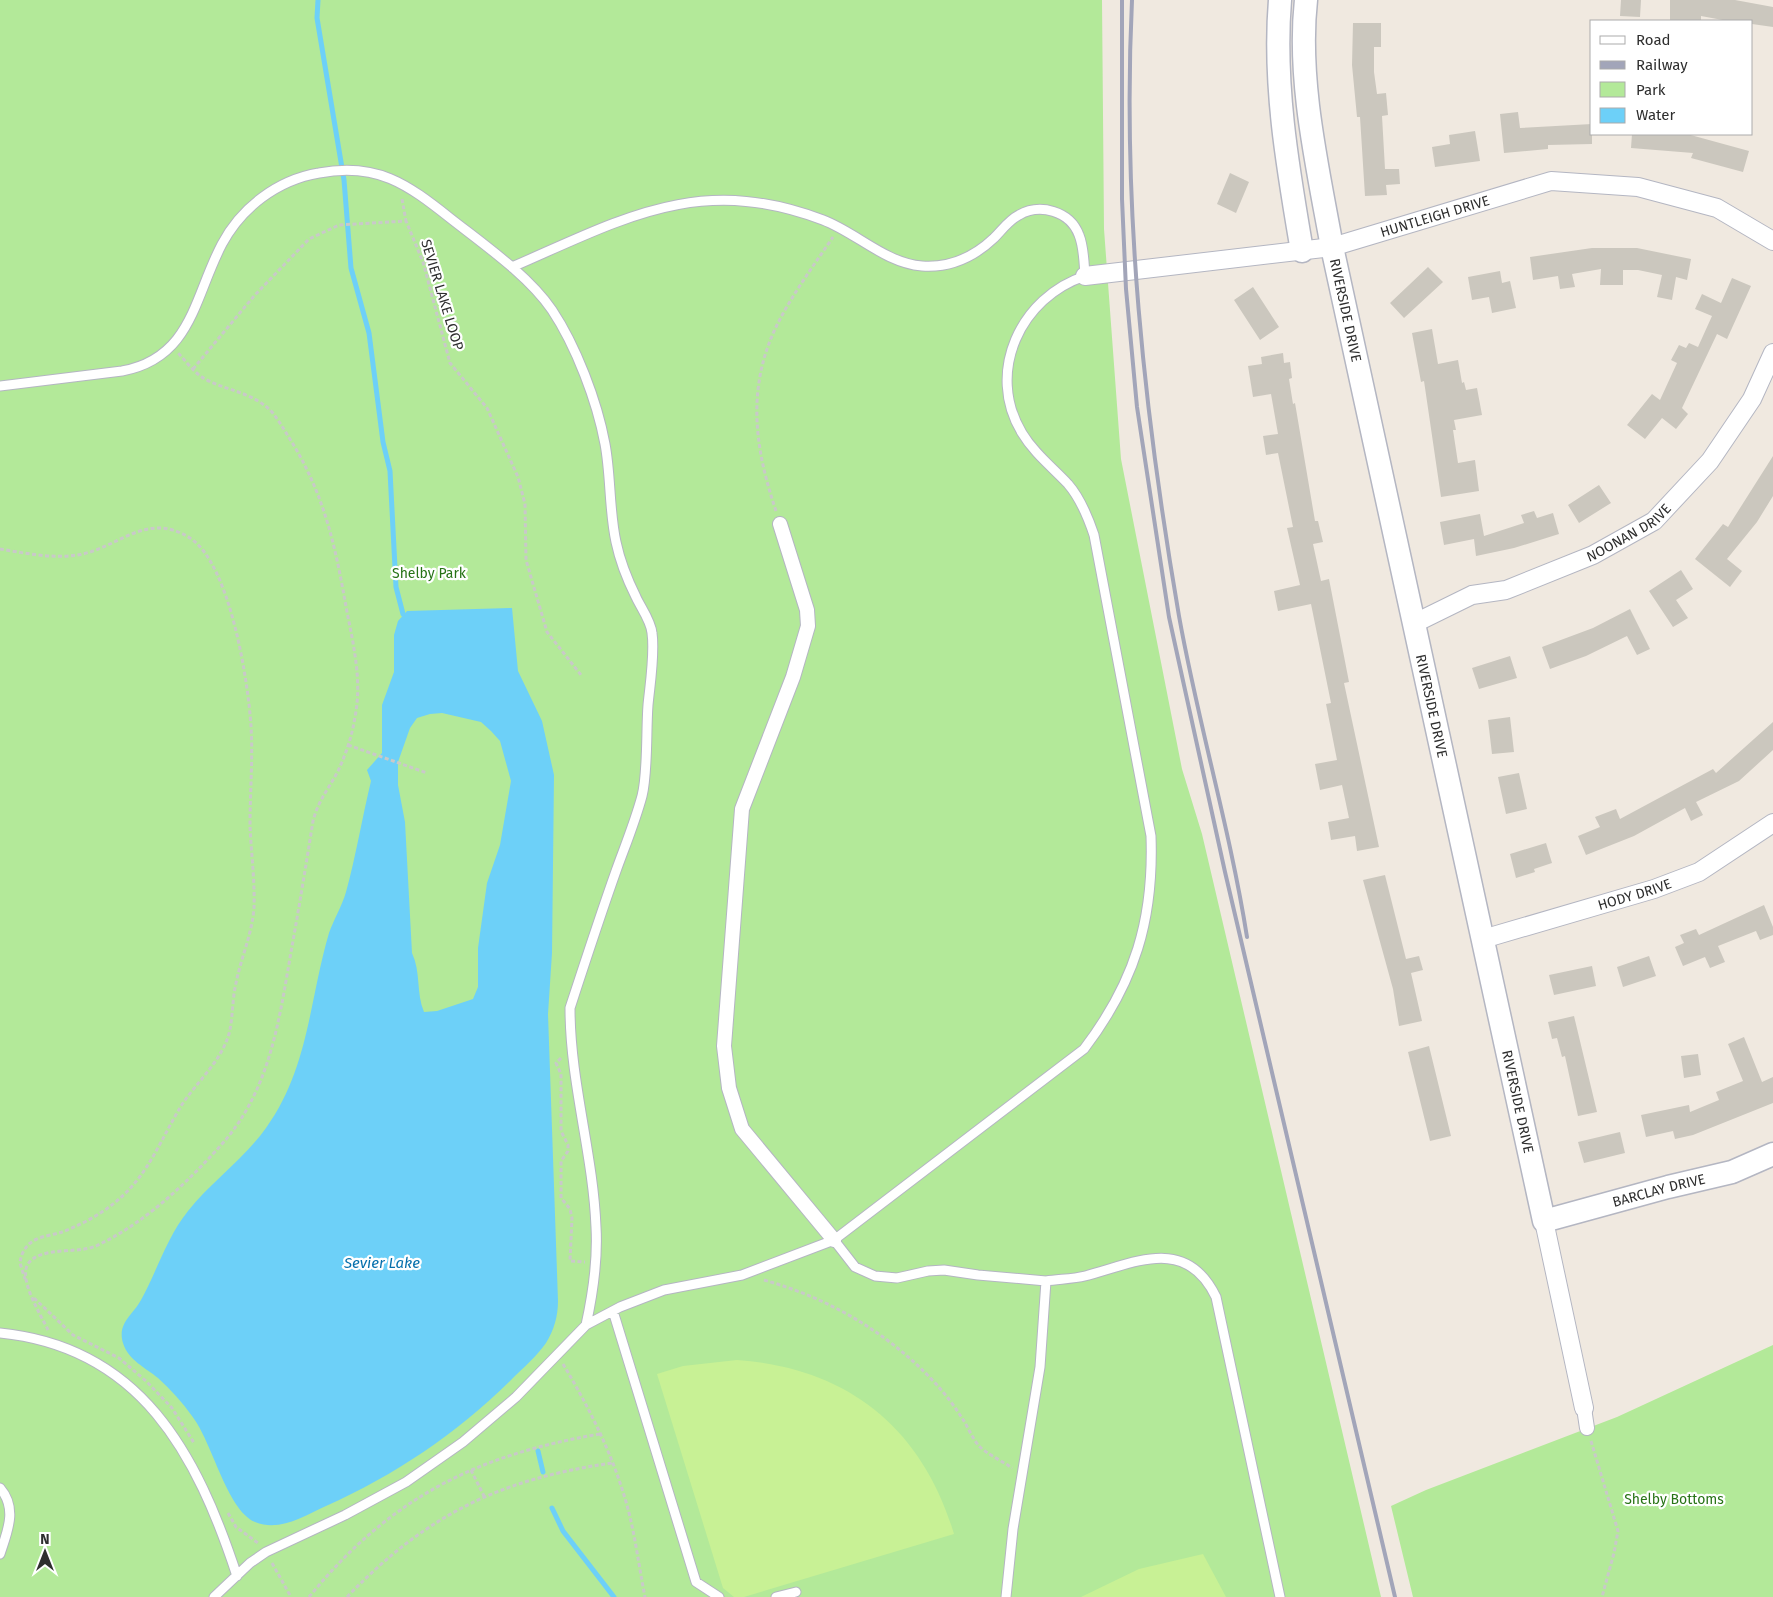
<svg xmlns="http://www.w3.org/2000/svg" width="1773" height="1597" font-family="'Fira Sans',sans-serif">
  <style>
    .green { fill: #b3e999 }
    .pitch { fill: #c8f195 }
    .water { fill: #6dd0f8; fill-rule: evenodd }
    .lines { fill: none; stroke-linecap: round; stroke-linejoin: round }
    .stream { stroke: #6dd0f8; stroke-width: 5 }
    .building { fill: #cbc7be }
    .service-casing { stroke: #b4b6c2; stroke-width: 11 }
    .pedestrian-casing { stroke: #b4b6c2; stroke-width: 16 }
    .minor-casing { stroke: #b4b6c2; stroke-width: 20 }
    .tertiary-casing { stroke: #b4b6c2; stroke-width: 25 }
    .path { stroke: #c9c9c9; stroke-width: 3; stroke-dasharray: 4 2.5; stroke-linecap: butt }
    .service { stroke: #fff; stroke-width: 9 }
    .pedestrian { stroke: #fff; stroke-width: 14 }
    .minor { stroke: #fff; stroke-width: 18 }
    .tertiary { stroke: #fff; stroke-width: 22 }
    .rail { stroke: #a2a5b9; stroke-width: 4 }
    .labels { text-anchor: middle; dominant-baseline: central; stroke-width: 4.5; stroke-linejoin: round; paint-order: stroke }
    .street-label { font-size: 14px; fill: #2e2e2e; stroke: #fff }
    .park-label { font-size: 14px; fill: #277316; stroke: #fff }
    .water-label { font-size: 15px; font-style: italic; fill: #046fac; stroke: #fff }
  </style>
  <rect width="100%" height="100%" fill="#f0e9e0"/>
  <!-- green -->
  <path class="green" d="M0 0H1102L1104 229 1121 459 1182 769 1202 834 1381 1597H0Z
    M1773 1345V1597H1413L1391 1506 1426 1490 1617 1417Z"/>
  <!-- pitch -->
  <path class="pitch" d="M737 1360C847 1368 922 1427 954 1534L744 1597H734L723 1588 657 1374 683 1366Z
    M1203 1554 1226 1597H1081L1139 1569Z"/>
  <!-- water -->
  <path class="water" d="M512 608 518 671 542 721 554 775 552 953 548 1014 558 1301C558 1316 554 1330 546 1343 537 1356 523 1368 512 1379 458 1433 395 1475 326 1506 304 1516 280 1532 255 1522 226 1509 213 1443 192 1416 182 1402 171 1390 158 1378 146 1368 128 1360 123 1343 117 1323 133 1315 141 1300 157 1271 167 1237 188 1211 212 1181 244 1159 266 1128 309 1068 309 1001 329 933 334 919 342 906 346 892 356 856 362 818 371 781L367 770 382 753V705L394 672V635L398 621 407 611ZM442 713 481 722 491 731 500 741 511 781 500 845 487 883 478 948V987L473 999 437 1011 424 1012C416 993 421 972 412 953L405 822 398 785V762L410 728 417 718 430 714Z"/>
  <g class="lines">
    <!-- stream -->
    <path class="stream" d="M318 0 317 18 344 180 351 268 369 333 383 442 390 471 396 587 403 614
      M538 1451 543 1472
      M552 1508 563 1531 614 1597"/>
  </g>
  <!-- building -->
  <path class="building" d="M1621 0H1641L1640 17 1620 16Z
    M1670 0H1735L1773 7V27L1752 24V21H1728L1701 16V21H1670Z
    M1353 23H1381V47H1374V72L1377 94 1386 93 1388 115 1382 116 1385 169H1399L1400 184 1386 185 1387 195 1365 196 1360 117H1357L1352 65Z
    M1518 112 1520 128 1592 124V144L1548 145V149L1504 153 1500 114Z
    M1475 131 1480 161 1435 167 1432 147 1450 144 1449 135Z
    M1632 134H1687L1749 151 1743 172 1691 158 1693 153 1631 148Z
    M1230 173 1249 182 1236 213 1217 204Z
    M1592 248H1637L1691 259 1687 280 1676 277 1672 300 1657 297 1662 275 1638 270H1623V285H1600L1601 269 1572 274 1575 287 1560 289 1558 276 1533 280 1530 257Z
    M1428 267 1443 282 1404 318 1390 303Z
    M1500 271 1502 283 1510 281 1516 308 1492 313 1489 297 1472 300 1468 277Z
    M1732 278 1751 286 1727 339 1717 334 1682 408 1688 414 1676 429 1662 418 1645 439 1627 425 1652 394 1660 400 1677 363 1671 360 1679 345 1686 348 1689 343 1698 347 1712 316 1695 309 1702 294 1721 303Z
    M1253 287 1279 327 1260 340 1234 300Z
    M1432 329 1438 364 1458 360 1462 383 1464 382 1466 390 1477 388 1482 415 1454 420 1456 430H1453L1458 463 1475 460 1479 491 1441 497 1424 381 1421 382 1412 333Z
    M1283 353 1284 363 1290 362 1292 378 1289 379 1293 404 1295 403 1315 521H1318L1323 542 1313 544 1321 581 1329 579 1349 682 1344 683 1379 847 1357 851 1355 836 1331 840 1328 822 1349 818 1342 785 1320 790 1315 764 1337 760 1326 704 1331 703 1311 604 1278 611 1274 591 1300 585 1287 528 1293 527 1278 453 1266 455 1263 436 1278 434 1271 394 1253 397 1248 366 1262 364 1261 357Z
    M1773 456V496L1757 522 1727 559 1742 571 1730 587 1695 559 1723 524 1728 527Z
    M1599 485 1611 503 1579 523 1568 505Z
    M1534 511 1537 518 1553 513 1559 534 1514 548 1476 556 1474 539 1444 545 1440 522 1480 514 1484 536 1524 523 1521 515Z
    M1681 570 1693 589 1676 600 1688 618 1673 627 1649 591Z
    M1630 609 1650 649 1637 655 1627 636 1586 656 1550 669 1542 647 1593 628Z
    M1510 656 1517 678 1479 689 1472 668Z
    M1510 717 1514 752 1492 754 1488 720Z
    M1773 722V750L1739 781 1696 802 1703 815 1691 821 1685 808 1634 836 1586 855 1578 836 1600 827 1595 817 1616 809 1620 819 1713 769 1716 773Z
    M1519 773 1527 809 1506 814 1498 777Z
    M1546 843 1552 863 1534 869 1535 872 1516 878 1510 854Z
    M1385 875 1406 959 1419 956 1423 970 1411 973 1422 1021 1399 1026 1393 989 1363 880Z
    M1764 905 1773 927V935L1760 940 1756 931 1718 946 1725 962 1710 968 1705 957 1683 966 1675 947 1684 943 1680 935 1696 929 1699 935Z
    M1649 956 1656 976 1623 987 1617 967Z
    M1592 966 1596 986 1554 995 1549 975Z
    M1574 1016 1597 1112 1578 1116 1565 1056 1562 1057 1557 1038 1552 1039 1548 1022Z
    M1744 1037 1762 1082 1773 1077V1103L1693 1135 1675 1139 1673 1131 1646 1137 1641 1115 1689 1105 1690 1112 1719 1100 1716 1092 1743 1081 1728 1044Z
    M1429 1046 1451 1136 1430 1141 1408 1052Z
    M1698 1054 1701 1075 1684 1078 1681 1056Z
    M1620 1132 1625 1153 1584 1163 1578 1142Z"/>
  <g class="lines">
    <defs>
      <path id="service" d="M0 386 122 371C192 358 194 297 222 244 241 208 277 180 319 173 377 162 407 184 450 218 483 244 528 275 552 310 576 346 597 401 605 444 611 476 609 510 616 542 620 561 627 579 636 597 641 608 651 621 652 633 655 654 650 684 648 705 646 731 648 773 642 796 635 822 625 846 616 871 600 916 585 962 570 1008 570 1082 593 1153 596 1227 598 1261 593 1293 586 1325
        M834 1240 855 1267 875 1276 897 1278 928 1271 944 1270 978 1275 1046 1281
        M613 1311 696 1582 719 1597
        M0 1333C141 1347 197 1454 237 1576
        M0 1488C18 1509 7 1532 0 1554
        M214 1597 250 1563 266 1552 345 1515 406 1482 463 1442 516 1397 586 1325 620 1307 664 1290 742 1275 834 1240 1084 1049C1135 982 1154 919 1151 836L1094 535C1088 517 1081 499 1068 484 1052 467 1034 453 1022 433 985 372 1021 297 1085 276 1084 263 1084 247 1079 235 1070 211 1040 203 1019 215 1009 220 1002 230 994 238 974 257 950 268 922 266 885 263 857 233 823 220 699 173 623 219 512 267
        M776 1597 796 1592
        M1006 1597 1013 1529 1040 1367 1046 1281C1059 1279 1073 1279 1085 1276 1135 1263 1186 1235 1216 1297L1280 1597"/>
      <path id="pedestrian" d="M780 524 807 610 808 626 793 677 742 809 724 1046 729 1088 742 1129 834 1240
        M1584 1408 1587 1428"/>
      <g id="minor">
        <path id="s1" d="M1085 276 1332 247 1551 181 1638 187 1717 208 1773 241"/>
        <path id="s2" d="M1413 624 1472 595 1506 590 1593 555 1654 521 1710 461 1752 399 1773 353"/>
        <path id="s3" d="M1483 939 1654 889 1699 872 1773 823"/>
        <path d="M1544 1221 1584 1408"/>
      </g>
      <g id="tertiary">
        <path d="M1280 0C1273 84 1288 169 1302 251"/>
        <path id="s4" d="M1306 0C1297 80 1318 169 1332 247L1544 1221 1668 1187 1732 1172 1773 1154"/>
      </g>
    </defs>
    <!-- service casing -->
    <use href="#service" class="service-casing"/>
    <!-- pedestrian casing -->
    <use href="#pedestrian" class="pedestrian-casing"/>
    <!-- minor casing -->
    <use href="#minor" class="minor-casing"/>
    <!-- tertiary casing -->
    <use href="#tertiary" class="tertiary-casing"/>
    <!-- path -->
    <path class="path" d="M402 199 406 221
      M193 369 254 296 309 239 339 225 406 221 423 262 450 363 487 408 518 477 525 504 526 560 547 632 581 675
      M776 511C754 446 746 385 779 321 794 292 814 265 833 237
      M0 549C24 553 53 559 77 555 118 549 146 510 190 538 230 564 248 680 251 726 253 759 250 792 250 825 251 852 255 880 254 908 252 934 241 958 236 983 232 1000 233 1018 229 1034 221 1061 198 1081 183 1103 167 1128 156 1156 138 1179 119 1204 91 1221 62 1232 53 1235 41 1236 33 1241 25 1246 21 1254 20 1263L25 1279
      M348 745 427 773
      M561 1058 556 1063 561 1074V1131L568 1145V1151L561 1161V1198L570 1209 572 1218 570 1261 585 1262
      M764 1280C831 1299 890 1334 937 1385 946 1395 955 1407 962 1418 968 1427 973 1440 980 1447 989 1455 1002 1461 1012 1468
      M34 1298 73 1335 119 1358 146 1381 172 1408 194 1443
      M48 1330C41 1315 18 1279 28 1264 40 1246 78 1254 96 1246 145 1223 186 1184 222 1144 270 1090 279 1021 291 952 299 908 306 865 313 821 319 799 328 790 338 771 346 754 352 736 355 717 362 682 354 647 347 612 336 550 326 499 293 444 286 433 280 422 272 412 253 392 227 391 205 379 194 373 186 361 178 353
      M563 1364C587 1404 609 1447 623 1492 634 1525 638 1562 645 1597
      M1591 1441 1618 1531 1614 1553 1602 1597
      M471 1470 484 1496
      M228 1513 236 1527 258 1543
      M272 1563 291 1597
      M309 1597C390 1498 476 1455 600 1434
      M347 1597C426 1515 500 1479 612 1463"/>
    <!-- service -->
    <use href="#service" class="service"/>
    <!-- pedestrian -->
    <use href="#pedestrian" class="pedestrian"/>
    <!-- minor -->
    <use href="#minor" class="minor"/>
    <!-- tertiary -->
    <use href="#tertiary" class="tertiary"/>
    <!-- rail -->
    <path class="rail" d="M1122 0V199L1126 289 1137 407 1169 617 1225 872 1395 1597
      M1132 0C1122 206 1144 413 1179 616 1198 723 1230 829 1247 937"/>
  </g>
  <g class="labels">
    <!-- street labels -->
    <g class="street-label">
      <text stroke="none"><textPath href="#s1" startOffset="356">HUNTLEIGH DRIVE</textPath></text>
      <text transform="translate(442 295) rotate(73)">SEVIER LAKE LOOP</text>
      <text stroke="none"><textPath href="#s4" startOffset="314">RIVERSIDE DRIVE</textPath></text>
      <text stroke="none"><textPath href="#s2" startOffset="236">NOONAN DRIVE</textPath></text>
      <text stroke="none"><textPath href="#s4" startOffset="719">RIVERSIDE DRIVE</textPath></text>
      <text stroke="none"><textPath href="#s3" startOffset="158">HODY DRIVE</textPath></text>
      <text stroke="none"><textPath href="#s4" startOffset="1124">RIVERSIDE DRIVE</textPath></text>
      <text stroke="none"><textPath href="#s4" startOffset="1365">BARCLAY DRIVE</textPath></text>
    </g>
    <!-- park labels -->
    <g class="park-label">
      <text x="429" y="573">Shelby Park</text>
      <text x="1674" y="1499">Shelby Bottoms</text>
    </g>
    <!-- water labels -->
    <g class="water-label">
      <text x="382" y="1263">Sevier Lake</text>
    </g>
  </g>
  <!-- legend -->
  <rect x="1590" y="20" width="162" height="115" fill="#ffffff" stroke="#ababab"/>
  <rect x="1600" y="36" width="25" height="8" fill="#ffffff" stroke="#ababab"/>
  <text x="1636" y="45" font-size="15" fill="#2e2e2e">Road</text>
  <rect x="1600" y="61" width="25" height="8" fill="#a2a5b9" stroke="#ababab"/>
  <text x="1636" y="70" font-size="15" fill="#2e2e2e">Railway</text>
  <rect x="1600" y="82" width="25" height="15" fill="#b3e999" stroke="#ababab"/>
  <text x="1636" y="95" font-size="15" fill="#2e2e2e">Park</text>
  <rect x="1600" y="108" width="25" height="15" fill="#6dd0f8" stroke="#ababab"/>
  <text x="1636" y="120" font-size="15" fill="#2e2e2e">Water</text>
  <!-- north arrow -->
  <g transform="translate(45 1552)" stroke="#ffffff" stroke-width="4" paint-order="stroke">
  <path d="M0-4L9 19L0 12L-9 19Z" fill="#2e2e2e"/>
  <text y="-8" font-size="14" font-weight="bold" text-anchor="middle" fill="#2e2e2e">N</text>
  </g>
</svg>
